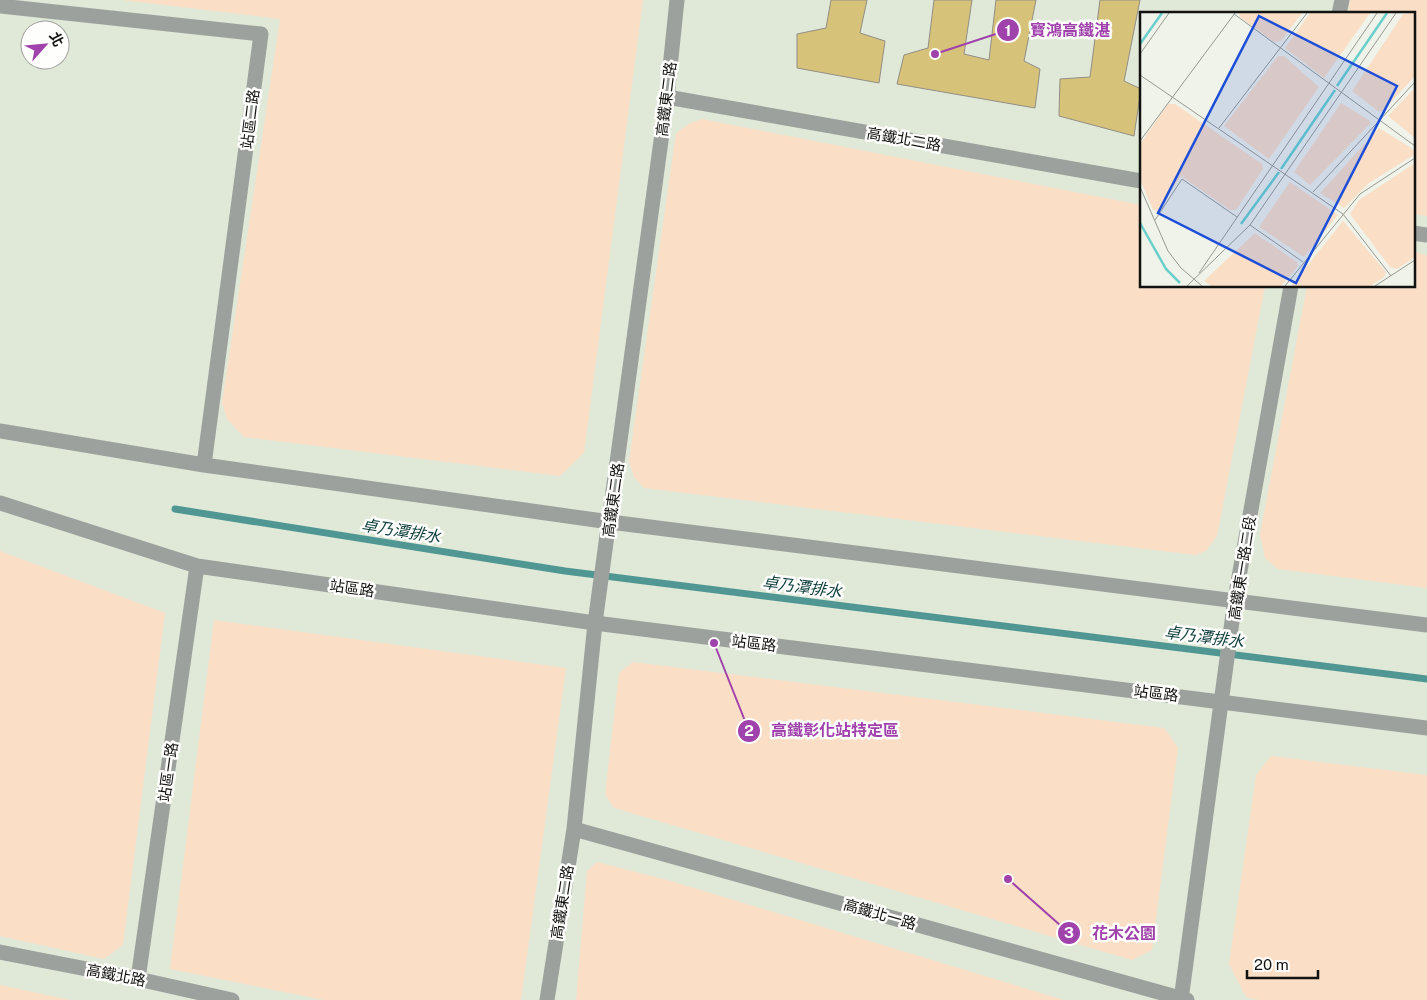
<svg xmlns="http://www.w3.org/2000/svg" width="1427" height="1000" font-family="'Public Sans','Noto Sans TC',sans-serif">
  <style>
    .built { fill: #e0e8d7; fill-rule: evenodd }
    .green { fill: #fadec6 }
    .lines { fill: none; stroke-linecap: round; stroke-linejoin: round }
    .stream { stroke: #509793; stroke-width: 7 }
    .building { fill: #d7c27a; stroke: #918e85 }
    .minor { stroke: #9ca19e; stroke-width: 15 }
    .labels { text-anchor: middle; dominant-baseline: central; stroke-width: 5; stroke-linejoin: round; paint-order: stroke }
    .street-label { font-size: 15px; fill: #121310; stroke: #fefffd }
    .water-label { font-size: 16px; font-style: italic; fill: #0b3c3a; stroke: #fefffd }
    .inset-river { fill: none; stroke: #6acfcb; stroke-width: 2.5 }
    .inset-road { fill: none; stroke: #979992; stroke-width: 1 }
    .view { fill: #1d4ed8; fill-opacity: 0.15; stroke: #1d4ed8; stroke-width: 2.5 }
    .inset-edge { fill: none; stroke: #121310; stroke-width: 2.5 }
    .leader { fill: none; stroke: #a042ab; stroke-width: 2 }
    .callout-dot { fill: #a042ab; stroke: #fefffd; stroke-width: 2 }
    .mark-label { font-size: 15px; text-anchor: middle; font-weight: bold; fill: #fff }
    .callout-label { font-size: 16px; text-anchor: middle; font-weight: bold; fill: #a042ab; stroke: #fefffd; stroke-width: 5; stroke-linejoin: round; paint-order: stroke }
  </style>
  <rect width="100%" height="100%" fill="#eff3e9"/>
  <!-- built -->
  <path class="built" d="M0 0H1427V1000H0ZM1141 14H1413V286H1141ZM30 30H60V60H30Z"/>
  <!-- green -->
  <path class="green" d="M122 0H643L584 453 560 476 244 437 227 419 222 403 280 19Z
    M1350 0H1427V216L1413 214V14H1348Z
    M702 119 1141 205V286H1265L1217 536 1207 550 1196 555 644 488 634 477 629 461 676 133 690 123Z
    M1413 252 1427 255V588L1278 569 1265 558 1260 534 1307 286H1413Z
    M0 551 165 613 123 945 104 959 0 936Z
    M214 620 566 668 521 1000H324L170 969Z
    M633 662 1164 728 1178 748 1152 950 1132 960 614 808 605 794 619 673Z
    M1271 756 1427 775V1000H1259L1246 997 1229 964 1256 775Z
    M597 862 671 881 1064 1000H576L587 871Z
    M0 985 70 1000H0Z"/>
  <g class="lines">
    <!-- stream -->
    <path class="stream" d="M175 509 565 571 1427 679"/>
  </g>
  <!-- building -->
  <path class="building" d="M831 0H867L860 33 885 41 879 83 797 68V34L826 28Z
    M934 0H972L964 54 989 60 996 0H1036L1024 61 1040 69 1035 108 897 84 904 55 928 48Z
    M1100 0H1140L1124 81 1141 89 1134 136 1059 116 1060 79 1090 77Z"/>
  <g class="lines">
    <!-- minor -->
    <path class="minor" d="M0 6 261 34 204 465
      M1339 14 1342 0
      M667 97 1141 181
      M1413 233 1427 235
      M0 431 204 465 610 522 1427 625
      M0 503 197 566 595 623 1427 728
      M574 829 1187 1000
      M0 952 138 979 232 1000
      M138 979 197 566
      M547 1000 574 829 595 623 667 97 677 0
      M1181 1000 1235 599 1291 286"/>
  </g>
  <g class="labels">
    <!-- street labels -->
    <g class="street-label">
      <text transform="translate(666 99) rotate(-83)">高鐵東二路</text>
      <text transform="translate(250 119) rotate(-83)">站區二路</text>
      <text transform="translate(904 139) rotate(10)">高鐵北二路</text>
      <text transform="translate(613 500) rotate(-82)">高鐵東二路</text>
      <text transform="translate(1242 568) rotate(-81)">高鐵東一路二段</text>
      <text transform="translate(352 588) rotate(8)">站區路</text>
      <text transform="translate(754 643) rotate(7)">站區路</text>
      <text transform="translate(1156 693) rotate(7)">站區路</text>
      <text transform="translate(168 772) rotate(-82)">站區一路</text>
      <text transform="translate(562 902) rotate(-81)">高鐵東二路</text>
      <text transform="translate(880 914) rotate(16)">高鐵北一路</text>
      <text transform="translate(116 975) rotate(11)">高鐵北路</text>
    </g>
    <!-- water labels -->
    <g class="water-label">
      <text transform="translate(401 531) rotate(9)">卓乃潭排水</text>
      <text transform="translate(802 587) rotate(7)">卓乃潭排水</text>
      <text transform="translate(1204 637) rotate(7)">卓乃潭排水</text>
    </g>
  </g>
  <!-- overview -->
  <g transform="translate(1140 12)">
    <rect width="275" height="275" fill="#eff3e9"/>
    <path d="M99 1H162L141 29 134 30 100 5ZM170 1H230L184 66 145 36ZM272 1 275 2V64L243 99H238L212 79 263 2ZM138 44H144L179 75 129 147 84 114ZM275 76V126L248 104ZM201 91 230 109V112L170 173 154 160ZM28 92H35L122 152 123 157 96 198H90L41 164 17 199 13 198 0 167V132ZM239 116 274 138V143L229 171 204 196 180 181ZM275 151V245L257 257 250 255 210 202 219 188ZM150 170 198 203 164 245 119 215ZM203 209 246 260 244 265 230 274H151ZM115 221 157 250 158 254 141 274H71L64 269Z" fill="#fadec6"/>
    <path class="inset-river" d="M0 32 22 1M197 74 247 1M141 157 195 78M0 211 26 257 40 271M101 212 139 160"/>
    <path class="inset-road" d="M94 2 275 134M0 42 29 1M0 63 203 202 251 264M79 116 167 1M0 129 95 1M0 175 28 239 41 256 62 274M173 180 275 70M15 208 42 167 97 205M110 213 163 250M59 261 237 1M47 274 110 213 256 1M145 274 220 182 275 146M235 274 275 248"/>
    <path class="view" d="M119 4 257 74 156 271 18 201Z"/>
    <rect width="275" height="275" class="inset-edge"/>
  </g>
  <!-- callouts -->
  <path class="leader" d="M935 54L1008 30M714 643L749 731M1008 879L1069 933"/>
  <g class="callout-dot">
    <circle cx="935" cy="54" r="5"/>
    <circle cx="714" cy="643" r="5"/>
    <circle cx="1008" cy="879" r="5"/>
    <circle cx="1008" cy="30" r="12"/>
    <circle cx="749" cy="731" r="12"/>
    <circle cx="1069" cy="933" r="12"/>
  </g>
  <g class="mark-label">
    <text x="1008" y="36">1</text>
    <text x="749" y="736">2</text>
    <text x="1069" y="938">3</text>
  </g>
  <g class="callout-label">
    <text x="1070" y="36">寶鴻高鐵湛</text>
    <text x="835" y="736">高鐵彰化站特定區</text>
    <text x="1124" y="939">花木公園</text>
  </g>
  <!-- north arrow -->
  <g transform="translate(45 45) rotate(63)"><circle r="24" fill="#fefffd" stroke="#a0a19e"/>
  <path d="M0-4L9 19L0 12L-9 19Z" fill="#a042ab"/>
  <text y="-8" font-size="14" font-weight="bold" text-anchor="middle" fill="#121310">北</text>
  </g>
  <!-- scale -->
  <path d="M1247 970v8h71v-8" fill="none" stroke="#121310" stroke-width="2.5"/>
  <text x="1254" y="970" font-size="15" fill="#121310" stroke="#fefffd" stroke-width="4" paint-order="stroke">20 m</text>
</svg>
